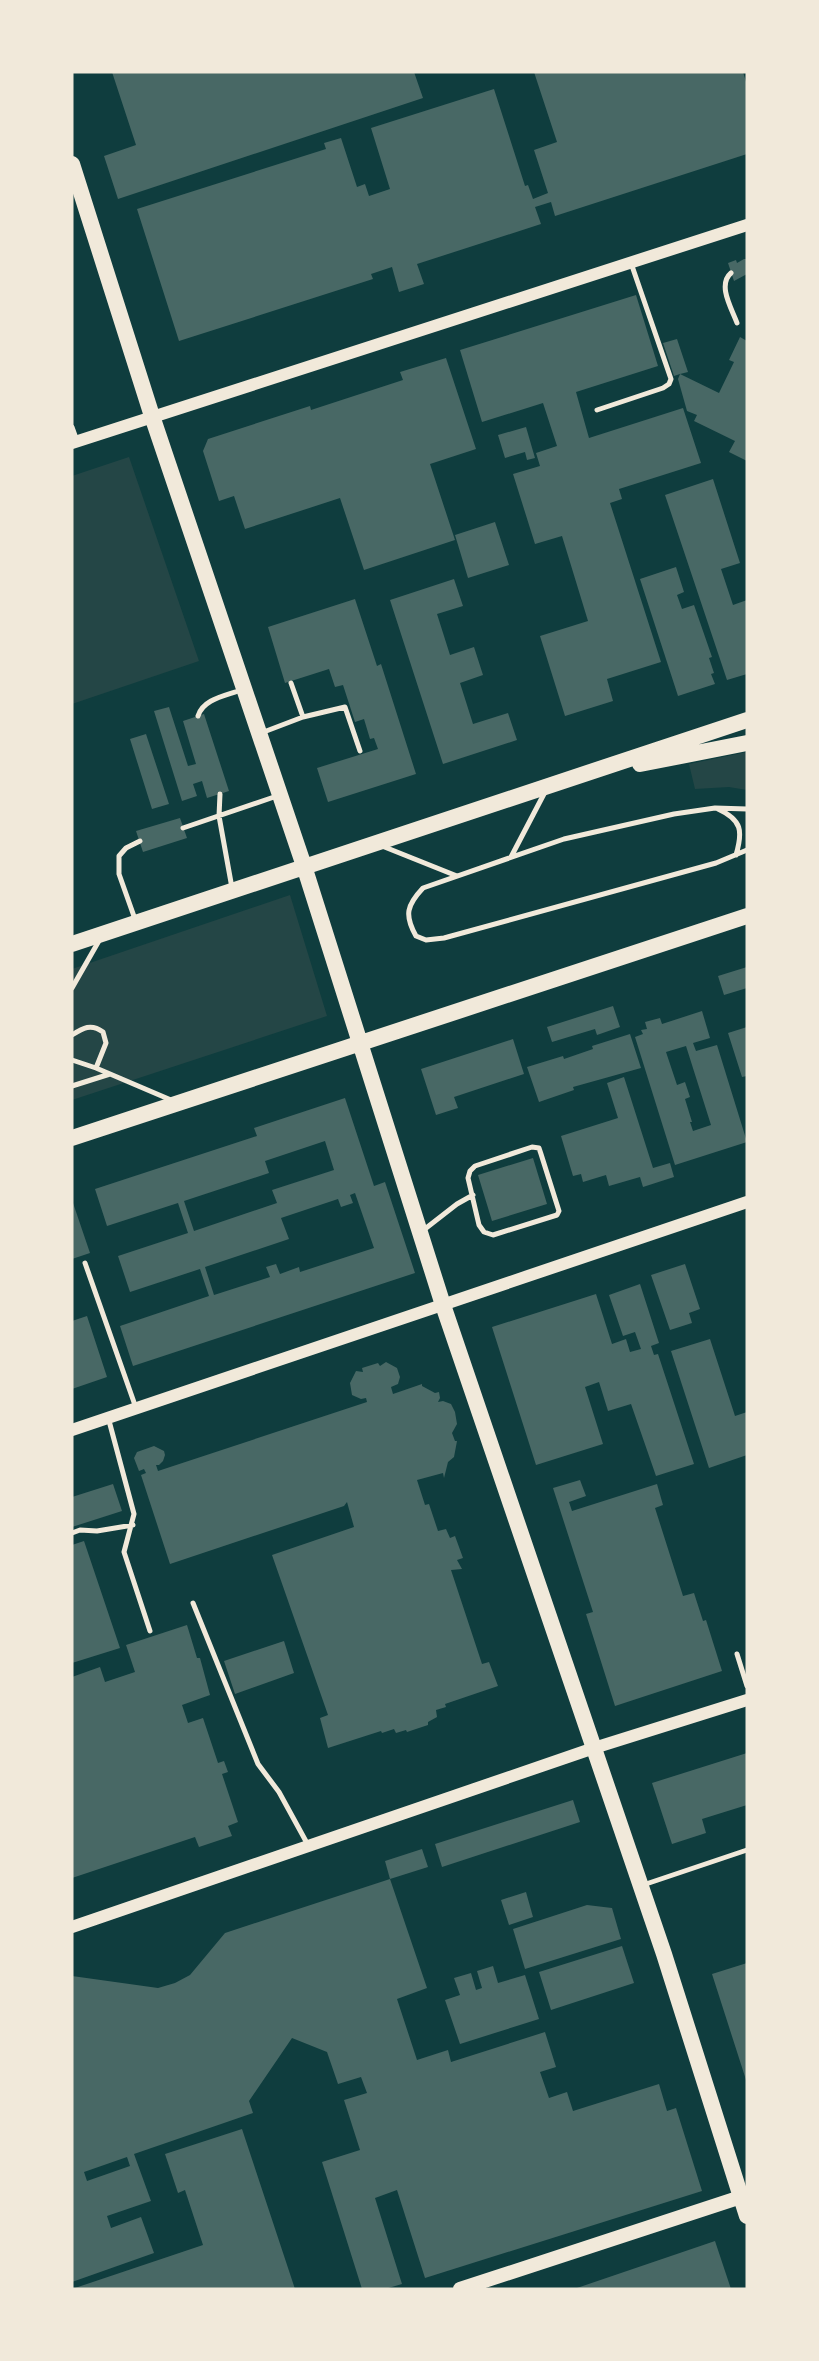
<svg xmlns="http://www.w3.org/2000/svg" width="819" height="2361" font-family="'Exo 2',sans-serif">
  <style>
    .green { fill: #244646 }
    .building { fill: #486865; fill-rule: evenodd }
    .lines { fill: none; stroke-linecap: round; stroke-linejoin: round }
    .service { stroke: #f1e9da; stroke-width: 5 }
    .tertiary { stroke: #f1e9da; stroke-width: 12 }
    .secondary { stroke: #f1e9da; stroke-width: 14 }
    .primary { stroke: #f1e9da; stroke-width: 16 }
  </style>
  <rect width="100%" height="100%" fill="#0f3d3e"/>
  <!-- green -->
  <path class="green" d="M129 457 199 661 72 704V476Z
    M747 752V790L729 787 695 789 689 764Z
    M290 895 327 1016 72 1100V969Z"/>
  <!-- building -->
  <path class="building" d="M112 72H414L423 98 118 199 104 156 136 145Z
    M534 72H743L747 85V154L555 216 551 202 535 207 541 224 417 264 424 284 399 292 392 267 371 274 373 279 179 341 137 209 326 149 324 143 341 138 357 187 365 184 369 196 390 189 371 128 494 89 525 186 528 185 533 199 548 193 534 150 557 142Z
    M744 259H747V274L734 281 728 263 736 260 737 263Z
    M636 295 658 366 576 392 589 438 683 408 701 463 619 489 622 499 610 503 661 662 607 679 613 701 565 716 540 636 588 621 562 536 535 544 513 474 540 466 536 453 557 446 543 403 482 422 460 350Z
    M740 337 747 341V461L729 452 735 441 694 421 697 415 687 411 678 379 680 374 674 376 663 343 677 339 688 372 680 374 719 393 734 362 729 360Z
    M446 358 476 449 430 464 455 540 364 570 340 498 245 529 234 496 219 501 203 451 208 439 310 406 311 410 403 380 400 372Z
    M526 427 535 458 527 460 525 452 505 458 498 435Z
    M713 479 740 563 721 569 733 605 747 600V674L727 680 665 495Z
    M495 522 509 565 468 578 455 535Z
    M676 567 684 592 677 595 682 609 694 605 712 657 709 658 714 673 711 674 715 684 678 696 640 579Z
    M454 579 463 606 437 614 450 655 474 647 483 675 460 683 473 724 508 713 517 740 443 764 390 600Z
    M355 599 377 666 381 664 416 774 328 802 317 768 378 749 374 738 370 739 364 719 355 722 343 685 335 687 329 669 285 683 268 627Z
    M169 707 188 766 196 764 183 721 204 714 229 791 207 798 202 781 193 784 197 796 182 801 154 711Z
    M146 734 169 804 152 809 130 739Z
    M180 818 187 838 143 852 136 831Z
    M747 967V988L724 995 718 976Z
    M613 1006 620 1027 597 1035 595 1029 552 1042 547 1027Z
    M702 1011 710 1038 693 1043 696 1051 717 1045 747 1142 675 1165 635 1037 643 1034 641 1030 647 1029 645 1022 660 1018 662 1024ZM686 1046 711 1125 693 1131 690 1122H692L685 1099 690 1097 685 1082 677 1085 666 1052Z
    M747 1027V1076L742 1077 728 1033Z
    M630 1034 641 1068 573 1087 574 1090 539 1102 527 1067 563 1056 564 1059 593 1049 592 1046Z
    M513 1039 524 1074 454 1097 458 1108 436 1115 421 1069Z
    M624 1077 653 1168 670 1163 674 1177 643 1187 640 1177 609 1186 606 1175 583 1182 581 1174 573 1176 561 1136 618 1118 607 1083Z
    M345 1098 374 1186 385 1182 415 1273 133 1366 120 1326 209 1296 200 1269 130 1292 118 1256 188 1233 178 1203 107 1226 95 1189 257 1136 254 1128ZM325 1141 334 1170 272 1190 277 1203 194 1231 184 1201 269 1173 265 1161ZM355 1193 374 1248 300 1272 299 1267 280 1274 276 1264 266 1267 270 1277 214 1295 205 1267 289 1239 281 1218 338 1199 341 1207 353 1203 350 1195Z
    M533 1158 547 1204 492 1221 478 1175Z
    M72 1200 90 1253 72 1259Z
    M685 1264 700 1309 689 1313 692 1323 670 1330 651 1275Z
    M640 1284 659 1343 651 1346 654 1355 658 1354 694 1464 656 1476 631 1404 608 1411 599 1382 585 1387 603 1444 536 1465 492 1327 596 1294 612 1344 626 1339 630 1352 641 1349 635 1332 623 1336 609 1295Z
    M87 1316 107 1377 72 1389V1321Z
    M710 1339 735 1416 747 1412V1455L709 1468 671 1351Z
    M386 1362 397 1368 400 1377 398 1384 391 1387 393 1394 422 1384V1386L435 1393 439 1392 440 1398 438 1402 443 1401 451 1404 455 1412 457 1424 452 1433 455 1441H457L454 1457 448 1462 444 1478 443 1473 417 1480 425 1505 429 1504 438 1531 446 1529 450 1538 455 1536 463 1558 457 1560 462 1569 451 1570 482 1664 489 1662 498 1686 445 1704 446 1707 436 1710 437 1717 428 1722V1725L407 1732 406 1730 396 1733 394 1729 382 1733 381 1731 328 1748 320 1718 328 1715 272 1555 354 1527 347 1502 344 1506 170 1564 141 1475 146 1473 144 1469 139 1471 134 1458 137 1452 154 1446 164 1451 165 1455 163 1461 159 1465H156L158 1471 367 1402 366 1398 361 1399 352 1395 350 1383 356 1371 363 1372 362 1368 378 1363 380 1366Z
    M580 1480 586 1496 569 1502 572 1511 657 1484 663 1505 655 1508 683 1596 694 1593 703 1621 706 1620 722 1671 615 1706 586 1614 593 1612 553 1488Z
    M113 1484 122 1511 72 1527V1497Z
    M84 1541 120 1648 72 1663V1545Z
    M187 1625 197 1658H200L210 1695 182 1705 188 1723 203 1718 218 1763 224 1761 228 1772 222 1774 238 1822 228 1826 232 1836 199 1847 195 1837 72 1878V1677L100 1667 105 1682 135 1672 126 1645Z
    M284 1641 294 1673 235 1694 224 1661Z
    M747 1753V1805L702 1819 706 1833 672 1844 652 1783Z
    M573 1800 580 1822 442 1867 435 1844Z
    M422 1849 428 1867 390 1879 385 1861Z
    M390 1879 427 1988 397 1999 417 2060 448 2050 451 2062 545 2032 556 2067 540 2072 549 2098 567 2092 573 2111 659 2084 667 2111 676 2108 702 2191 425 2278 397 2190 375 2198 402 2284 385 2289H362L322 2162 360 2150 344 2100 367 2093 361 2077 338 2084 327 2052 292 2038 249 2101 253 2113 134 2154 151 2201 107 2216 111 2228 141 2217 154 2253 72 2282V1976L158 1988 175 1983 190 1975 225 1933ZM127 2157 130 2166 87 2181 84 2172Z
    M526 1892 533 1917 509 1925 501 1900Z
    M587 1905 612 1908 621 1939 525 1969 513 1929Z
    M622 1946 634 1983 551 2010 539 1972Z
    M747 1963V2083L712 1974Z
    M493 1966 498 1983 525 1975 539 2019 460 2044 445 2000 460 1995 454 1978 471 1973 476 1990 482 1988 477 1971Z
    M242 2129 295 2289H72L203 2245 185 2190 178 2193 165 2154Z
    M715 2241 731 2289H574Z"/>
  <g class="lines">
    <!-- service -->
    <path class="service" d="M731 273C717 285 732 309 737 323
      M597 410 663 388 669 384 671 379 631 263
      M72 427 77 441
      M291 683 303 717
      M198 716C203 699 225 696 241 690
      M261 733 303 717 345 707 360 751
      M220 794 219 816 232 888
      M718 809C742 820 743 831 736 855
      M747 809 715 808 674 814 564 839 423 888C407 905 404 915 416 936L426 940 444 938 716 863 747 850
      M183 828 277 796
      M382 846 457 876
      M511 857 545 792
      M136 922 119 874V856L126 848 140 841
      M72 988 100 939
      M72 1035C83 1028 91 1023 103 1032L106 1043 96 1068
      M72 1060 96 1068 171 1100
      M72 1086 110 1074
      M532 1147 539 1148 541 1154 559 1211 557 1215 493 1235 484 1232 479 1225 468 1178 470 1171 475 1166Z
      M421 1232 457 1204 473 1195
      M85 1263 136 1408
      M108 1417 134 1514 124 1552 150 1631
      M72 1533 80 1530 97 1531 133 1525
      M193 1603 258 1764 279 1792 308 1845
      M737 1654 747 1686
      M643 1885 747 1850"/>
    <!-- tertiary -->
    <path class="tertiary" d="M72 443 747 225
      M72 1430 747 1202
      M72 1927 594 1748 747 1700"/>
    <!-- secondary -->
    <path class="secondary" d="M460 2289 747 2195"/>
    <!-- primary -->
    <path class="primary" d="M72 164 152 416 304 866 443 1305 664 1954 747 2216
      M640 764 747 743
      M72 944 747 720
      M72 1138 747 916"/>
  </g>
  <!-- border -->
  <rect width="819" height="2361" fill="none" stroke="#f1e9da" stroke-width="147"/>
</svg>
